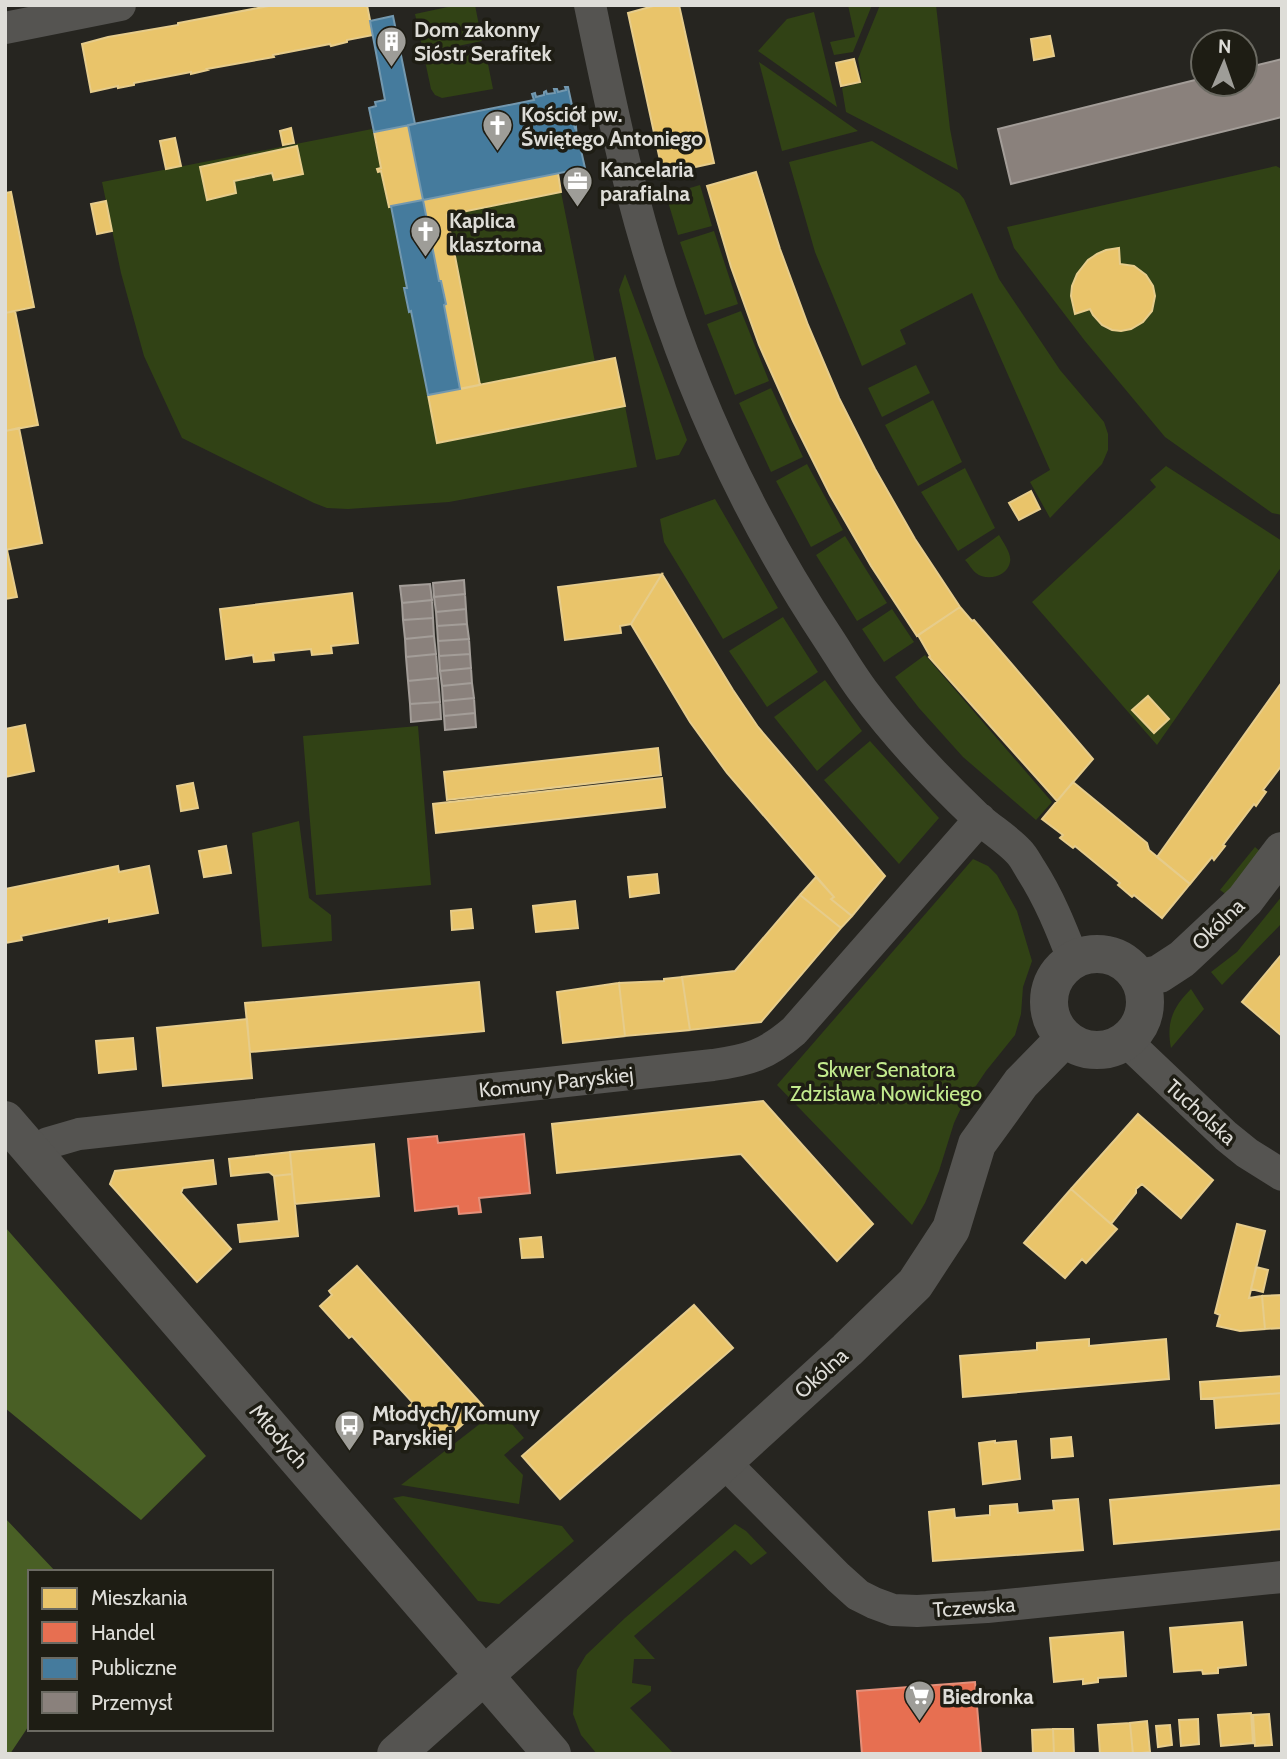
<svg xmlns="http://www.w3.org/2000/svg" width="1287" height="1759" font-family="Cabin,sans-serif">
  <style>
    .green { fill: #314215 }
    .forest { fill: #495f25 }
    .homes { fill: #e9c46a; stroke: #e6cc8b; stroke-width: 2 }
    .shops { fill: #e76f51; stroke: #e4907a; stroke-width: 2 }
    .public { fill: #457b9d; stroke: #7398af; stroke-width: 2 }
    .industry { fill: #8a817c; stroke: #a39d98; stroke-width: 2 }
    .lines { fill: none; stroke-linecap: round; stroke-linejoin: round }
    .minor { stroke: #555451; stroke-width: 32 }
    .tertiary { stroke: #555451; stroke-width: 38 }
    .labels { text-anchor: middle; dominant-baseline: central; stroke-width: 7; stroke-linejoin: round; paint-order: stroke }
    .poi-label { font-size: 21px; font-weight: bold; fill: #deddd8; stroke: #1e1d14; text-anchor: start }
    .street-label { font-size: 21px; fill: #deddd8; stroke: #1e1d14 }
    .park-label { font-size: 21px; fill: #c2ea8d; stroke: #1e1d14 }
  </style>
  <rect width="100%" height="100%" fill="#262520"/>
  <!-- green -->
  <path class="green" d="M457 5H475L482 41 453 47 454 55 485 49 493 89 442 98 435 95 431 89 415 14Z
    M848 5H872L853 52 834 55 830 42 855 37Z
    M880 5H936L950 129 958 170 846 112 842 88 862 82 858 59Z
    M814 12 837 107 758 51 787 19Z
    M759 62 858 131 782 151Z
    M372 129 381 168 377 169 378 173 381 172 388 207H391L407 288 404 289 408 311H412L437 442 625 406 637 467 449 502 348 509 327 508 314 503 182 438 144 356 121 273 102 182Z
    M872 141 959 193 964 199 999 279 1060 370 1104 422 1108 434V450L1102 464 1050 518 1030 482 1050 470 972 293 900 330 906 344 862 366 815 252 789 162Z
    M1276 166 1282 169V515L1272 513 1265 508 1165 437 1085 341 1014 248 1007 227Z
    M700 185 712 226 678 235 666 195Z
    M561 192 595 362 480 385 447 215Z
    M714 231 738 304 705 315 680 242Z
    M625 274 687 440 679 455 656 460 619 290Z
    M741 311 769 381 735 395 707 324Z
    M916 365 930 393 882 417 868 388Z
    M771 388 803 457 771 472 739 403Z
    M933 400 962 462 918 486 885 425Z
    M807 464 843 530 811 547 776 481Z
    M1166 466 1282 541V566L1157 745 1032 602 1156 487 1150 480Z
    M965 468 995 528 958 551 921 492Z
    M715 499 778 608 723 639 664 542 660 519Z
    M999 535C1003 542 1012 554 1010 562 1008 576 987 582 976 573 972 570 969 564 965 560Z
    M845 536 887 603 857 621 816 555Z
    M892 609 914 642 884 662 862 629Z
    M783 617 818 672 767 707 729 651Z
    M925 655 1052 802 1036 820 963 757 919 708 895 677Z
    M825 680 862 731 817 771 774 717Z
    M418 726 431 885 316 895 303 736Z
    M870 741 939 818 899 864 824 780Z
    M299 821 309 898 331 915 332 941 262 947 252 833Z
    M1255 847 1262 853 1227 895 1220 890Z
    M973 859 988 866 997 875 1017 911 1032 961 1023 987 1021 1014 1015 1035 986 1071 961 1108 954 1123 939 1171 925 1203 912 1225 777 1085Z
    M1282 896V923L1222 985 1211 972 1237 952Z
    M1191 989 1204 1009 1171 1048C1166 1022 1173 1007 1191 989Z
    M499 1409 524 1438 504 1455 523 1475 519 1504 401 1485Z
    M403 1496 562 1526 574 1541 499 1604 478 1601 393 1498Z
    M735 1524 746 1531 767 1553 751 1565 735 1550 634 1636 655 1659H634L632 1683 651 1686V1691L630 1708 674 1754H597L581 1735 573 1714 577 1670 586 1655 625 1618Z"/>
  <!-- forest -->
  <path class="forest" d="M5 1227 206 1456 141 1520 5 1408Z
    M5 1518 56 1572H30V1724L10 1754H5Z"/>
  <!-- homes -->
  <path class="homes" d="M274 5H367L373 35 347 40V42L331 46 330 44 273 55 274 57 207 69 208 70 191 74V72L134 83V85L118 88V86L91 92 82 44 108 37 178 25V23Z
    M657 5H679L714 163 663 174 628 13Z
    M1050 36 1054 56 1034 60 1031 39Z
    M854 59 860 82 841 86 836 63Z
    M408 125 423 200 389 207 381 171 378 172 377 169 381 168 374 132Z
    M291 128 294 143 283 145 280 131Z
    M175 138 181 166 166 169 160 141Z
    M297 146 303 174 274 180 272 173 234 181 236 193 207 200 200 167Z
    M756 172 780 249 808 325 839 398 875 469 915 539 960 607 917 636 871 566 830 495 793 421 759 345 731 267 707 186Z
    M558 173 561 192 447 215 480 385 460 389 444 305 446 304 441 281H439L423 200Z
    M11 192 34 307 5 313V193Z
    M106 201 112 231 97 234 91 204Z
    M1119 248 1120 264 1134 266 1146 275 1153 286 1155 296 1152 311 1143 322 1131 329 1121 331 1112 330 1102 325 1093 315 1090 309 1075 314 1071 296 1072 286 1077 274 1088 260 1097 254 1106 250Z
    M15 311 38 425 5 431V313Z
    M615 358 625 406 437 443 428 395Z
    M19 428 42 543 5 550V431Z
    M1031 491 1040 509 1019 520 1009 503Z
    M5 550H7L17 597 5 599Z
    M662 574 631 624 620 626 621 633 565 640 558 587Z
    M662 574 733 690 758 727 885 876 852 916 831 899 834 897 727 773 690 722 631 624Z
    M352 593 358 643 331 646 332 653 312 655 311 649 273 653 274 660 254 662 253 655 226 659 220 609Z
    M960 607 972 621 974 620 1093 759 1057 801 929 657 930 656 918 635Z
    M1282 682V765L1263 790 1266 792 1256 806 1254 804 1223 845 1225 846 1214 860 1212 857 1190 884 1157 857Z
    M1148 696 1169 719 1154 733 1132 710Z
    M25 725 34 771 5 777V729Z
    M658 748 661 775 447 800 444 772Z
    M662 778 665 807 436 833 433 804Z
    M1073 782 1147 843 1149 850 1190 884 1162 918 1134 895 1132 897 1118 885 1120 883 1075 846 1073 848 1060 838 1063 835 1042 819Z
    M193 783 198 808 181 811 177 786Z
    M226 846 231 873 204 877 199 851Z
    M118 866 119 872 149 866 158 913 109 922V918L21 936 22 940 5 943V889Z
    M657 874 659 893 630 897 628 877Z
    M816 877 834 897 831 899 852 916 841 928 800 895Z
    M800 895 841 928 761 1022 690 1030 682 977 735 971Z
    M575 901 578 928 536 932 533 906Z
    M471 909 473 928 452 930 451 911Z
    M1282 954V1036L1242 1002Z
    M682 977 690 1030 625 1036 619 983 664 981V979Z
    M479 982 484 1031 250 1052 245 1003Z
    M619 983 625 1036 563 1043 557 992Z
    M247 1019 252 1078 163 1086 157 1028Z
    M133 1038 136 1069 99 1073 96 1041Z
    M763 1101 873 1224 837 1261 741 1154 557 1173 552 1124Z
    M1138 1114 1213 1180 1181 1218 1142 1184 1136 1189V1193L1111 1224 1071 1189Z
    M374 1144 379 1196 295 1204 290 1152Z
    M290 1152 292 1174 274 1176 269 1172 231 1176 229 1159Z
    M213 1160 216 1184 183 1188 181 1193 231 1249 197 1282 110 1184 115 1171Z
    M292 1174 298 1236 240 1242 238 1225 279 1221 274 1176Z
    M1071 1189 1117 1229 1086 1263 1082 1259 1065 1278 1024 1243Z
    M1237 1224 1265 1231 1249 1298 1262 1296 1265 1329 1240 1331 1217 1326 1220 1315 1215 1313Z
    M541 1237 543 1257 522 1258 520 1239Z
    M357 1266 483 1406 454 1432 450 1428 439 1439 409 1406 413 1403 352 1336 349 1338 320 1306 332 1295 329 1291Z
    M1256 1267 1268 1270 1263 1292 1251 1289Z
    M1282 1295V1328L1265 1329 1262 1296Z
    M694 1305 733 1348 560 1499 522 1456Z
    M1089 1339V1346L1166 1339 1169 1379 963 1397 960 1356 1037 1350V1343Z
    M1282 1376V1393L1201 1399 1200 1382Z
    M1282 1393V1423L1216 1428 1214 1398Z
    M1071 1437 1073 1456 1052 1458 1051 1439Z
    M995 1441V1443L1016 1441 1020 1479 983 1484 979 1443Z
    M1282 1485V1529L1114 1544 1110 1500Z
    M1078 1499 1083 1550 933 1561 929 1512 954 1509 955 1518 990 1515V1506L1017 1504 1018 1513 1054 1510 1053 1501Z
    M1242 1622 1246 1665 1218 1668V1673L1203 1674 1202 1670 1174 1672 1170 1628Z
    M1123 1632 1126 1676 1098 1678V1682L1083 1684V1679L1054 1682 1050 1638Z
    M1251 1713 1253 1743 1221 1746 1218 1715Z
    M1269 1714 1272 1745 1255 1746 1253 1715Z
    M1198 1719 1199 1744 1181 1746 1179 1720Z
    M1147 1721 1150 1752 1133 1754 1130 1723Z
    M1130 1723 1133 1754H1100L1098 1725Z
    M1170 1725 1172 1745 1158 1747 1156 1726Z
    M1053 1729 1054 1754H1033L1032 1730Z
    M1053 1729H1073L1074 1754H1054Z"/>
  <!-- shops -->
  <path class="shops" d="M524 1134 530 1193 479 1198 481 1212 459 1214 458 1206 415 1211 408 1139 437 1136 438 1143Z
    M975 1682 981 1754H862L857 1691Z"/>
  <!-- public -->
  <path class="public" d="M393 16 415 124 374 132 369 108 376 106 375 102 385 100 370 21Z
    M565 87H568L576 124 574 125 575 128 576 127 577 137H578L585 168 423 200 408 125 534 100 532 94 535 93 536 97 544 95V92L546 91 547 94 555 93 554 89H557L558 92 566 90Z
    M423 200 439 281H441L446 304 444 305 460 389 428 395 411 311 409 312 404 288H407L391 206Z"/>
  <!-- industry -->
  <path class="industry" d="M1282 59V117L1011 184 998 129 1203 78V84H1245V68Z
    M464 580 465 594 434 597 433 583Z
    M430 584 432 600 402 603 400 586Z
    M465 594 466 609 436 612 434 597Z
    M432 600 433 618 403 620 402 603Z
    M466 609 467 624 437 626 436 612Z
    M433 618 434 636 405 639 403 620Z
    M467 624 469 639 438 641 437 626Z
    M434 636 436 654 406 657 405 639Z
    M469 639 470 654 439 656 438 641Z
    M436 654 438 678 408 681 406 657Z
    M470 654 471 668 440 671 439 656Z
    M471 668 472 683 442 686 440 671Z
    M438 678 440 702 410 704 408 681Z
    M472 683 474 698 443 701 442 686Z
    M474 698 475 713 444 716 443 701Z
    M440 702 441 719 411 722 410 704Z
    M475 713 476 727 445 730 444 716Z"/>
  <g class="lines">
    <!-- minor -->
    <path class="minor" d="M590 5C607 87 624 170 648 250 689 389 750 521 830 641 841 658 851 675 863 691 897 737 936 778 977 817 990 829 1007 839 1019 852 1024 857 1027 864 1031 870 1049 898 1061 928 1073 959
      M5 28 120 5
      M1126 1041 1226 1136 1247 1153 1282 1175
      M35 1153 48 1143 79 1134 713 1065C749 1060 766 1055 794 1031L980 819
      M724 1462 838 1577 858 1595 874 1603 893 1610 917 1611 987 1607 1282 1577"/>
    <!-- tertiary -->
    <path class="tertiary" d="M1049 1002a48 48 0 1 1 96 0a48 48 0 1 1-96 0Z
      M1140 978 1159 974 1182 959 1245 900 1282 851
      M5 1120 552 1754
      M396 1754 724 1462 847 1350 915 1284 951 1229 977 1144 1021 1083 1065 1038"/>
  </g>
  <!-- icons -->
  <defs>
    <symbol id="building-pin" viewBox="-11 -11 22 30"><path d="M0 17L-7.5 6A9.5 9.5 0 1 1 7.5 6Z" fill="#9e9d98" stroke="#1e1d14"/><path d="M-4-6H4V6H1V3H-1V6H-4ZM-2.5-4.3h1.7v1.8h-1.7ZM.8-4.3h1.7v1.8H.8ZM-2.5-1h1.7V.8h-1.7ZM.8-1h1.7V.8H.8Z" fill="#fff"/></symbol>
    <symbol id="church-pin" viewBox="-11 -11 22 30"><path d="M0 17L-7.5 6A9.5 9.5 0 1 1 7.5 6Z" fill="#9e9d98" stroke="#1e1d14"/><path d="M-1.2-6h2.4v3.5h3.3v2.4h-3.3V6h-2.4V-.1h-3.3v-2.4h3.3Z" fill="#fff"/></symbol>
    <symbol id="office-pin" viewBox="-11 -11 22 30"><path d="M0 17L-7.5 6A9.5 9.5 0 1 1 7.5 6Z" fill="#9e9d98" stroke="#1e1d14"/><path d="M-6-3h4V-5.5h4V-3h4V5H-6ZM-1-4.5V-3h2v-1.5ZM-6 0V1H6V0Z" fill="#fff"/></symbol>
    <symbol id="bus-pin" viewBox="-11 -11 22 30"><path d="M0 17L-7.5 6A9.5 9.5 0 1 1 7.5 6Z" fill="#9e9d98" stroke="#1e1d14"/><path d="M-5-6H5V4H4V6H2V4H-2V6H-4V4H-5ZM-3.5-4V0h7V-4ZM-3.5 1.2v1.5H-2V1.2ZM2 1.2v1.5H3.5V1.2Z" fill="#fff"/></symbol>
    <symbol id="supermarket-pin" viewBox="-11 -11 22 30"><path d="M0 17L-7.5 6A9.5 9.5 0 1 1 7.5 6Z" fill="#9e9d98" stroke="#1e1d14"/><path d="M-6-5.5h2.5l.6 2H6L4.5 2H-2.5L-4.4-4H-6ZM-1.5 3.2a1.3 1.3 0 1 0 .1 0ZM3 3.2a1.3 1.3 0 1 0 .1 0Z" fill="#fff"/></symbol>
  </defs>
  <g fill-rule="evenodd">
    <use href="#building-pin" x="374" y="24" width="35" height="47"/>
    <use href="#church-pin" x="480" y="108" width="35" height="47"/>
    <use href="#office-pin" x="560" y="164" width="35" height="47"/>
    <use href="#church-pin" x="408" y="214" width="35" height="47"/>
    <use href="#bus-pin" x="332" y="1408" width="35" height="47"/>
    <use href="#supermarket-pin" x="902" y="1678" width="35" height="47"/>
  </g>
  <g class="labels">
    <!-- poi labels -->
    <g class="poi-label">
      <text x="414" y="29">Dom zakonny<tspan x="414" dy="24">Sióstr Serafitek</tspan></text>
      <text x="521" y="114">Kościół pw.<tspan x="521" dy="24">Świętego Antoniego</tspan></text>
      <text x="600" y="169">Kancelaria<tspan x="600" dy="24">parafialna</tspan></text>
      <text x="449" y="220">Kaplica<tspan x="449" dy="24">klasztorna</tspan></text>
      <text x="372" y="1413">Młodych/ Komuny<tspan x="372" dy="24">Paryskiej</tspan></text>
      <text x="942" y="1696">Biedronka</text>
    </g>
    <!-- street labels -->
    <g class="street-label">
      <text transform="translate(1218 924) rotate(-44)">Okólna</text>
      <text transform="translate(556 1082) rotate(-6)">Komuny Paryskiej</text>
      <text transform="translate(1201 1112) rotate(42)">Tucholska</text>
      <text transform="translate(821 1373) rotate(-42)">Okólna</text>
      <text transform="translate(279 1436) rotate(49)">Młodych</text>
      <text transform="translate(974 1607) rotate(-4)">Tczewska</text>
    </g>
    <!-- park labels -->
    <g class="park-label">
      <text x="886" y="1069">Skwer Senatora<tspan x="886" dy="24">Zdzisława Nowickiego</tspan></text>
    </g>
  </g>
  <!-- border -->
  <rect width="1287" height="1759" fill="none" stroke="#deddd8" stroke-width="14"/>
  <!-- legend -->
  <rect x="28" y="1570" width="245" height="161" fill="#1e1d14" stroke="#6b6a62" stroke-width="2"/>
  <rect x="42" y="1588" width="35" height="21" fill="#e9c46a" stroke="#6b6a62" stroke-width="2"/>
  <text x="91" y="1605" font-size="21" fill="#deddd8">Mieszkania</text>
  <rect x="42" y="1622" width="35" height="21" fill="#e76f51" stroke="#6b6a62" stroke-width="2"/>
  <text x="91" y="1640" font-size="21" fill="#deddd8">Handel</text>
  <rect x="42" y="1658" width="35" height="21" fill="#457b9d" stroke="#6b6a62" stroke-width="2"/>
  <text x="91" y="1675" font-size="21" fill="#deddd8">Publiczne</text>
  <rect x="42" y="1692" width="35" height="21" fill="#8a817c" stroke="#6b6a62" stroke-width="2"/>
  <text x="91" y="1710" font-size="21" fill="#deddd8">Przemysł</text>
  <!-- north arrow -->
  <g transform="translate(1224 63) rotate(2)"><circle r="33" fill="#1e1d14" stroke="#6b6a62" stroke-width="2"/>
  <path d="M0-5L12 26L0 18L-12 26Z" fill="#9e9d98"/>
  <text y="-10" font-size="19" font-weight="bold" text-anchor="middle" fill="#deddd8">N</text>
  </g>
</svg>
